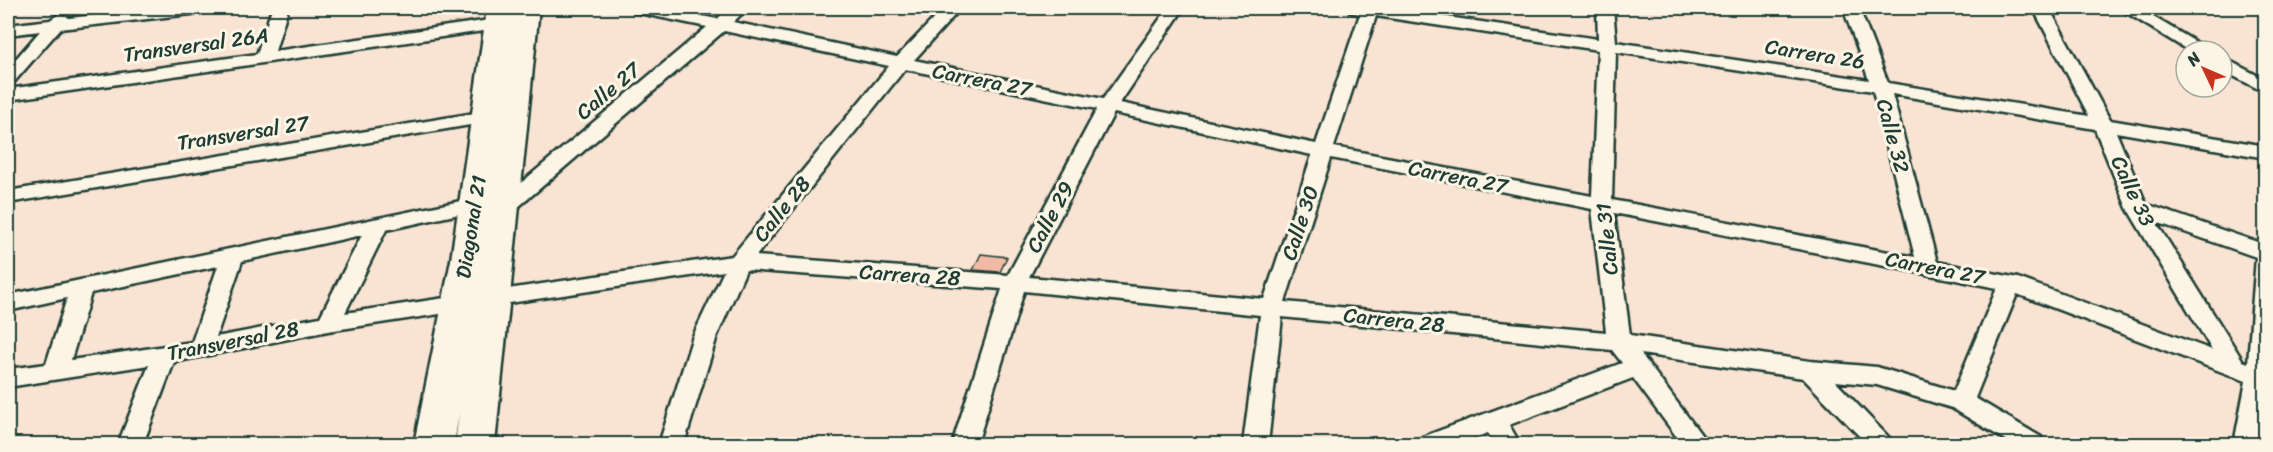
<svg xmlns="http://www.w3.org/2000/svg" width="2273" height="452" font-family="Sriracha,sans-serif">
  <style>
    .building { fill: #f1baa5; stroke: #1f3d34; stroke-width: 1.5 }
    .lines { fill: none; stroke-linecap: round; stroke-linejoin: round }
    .minor-casing { stroke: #1f3d34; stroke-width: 5 }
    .trunk-casing { stroke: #1f3d34; stroke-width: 5 }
    .minor { fill: #fcf5e5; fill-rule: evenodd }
    .trunk { fill: #fcf5e5; fill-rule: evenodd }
    .labels { text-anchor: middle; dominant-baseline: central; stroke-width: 6; stroke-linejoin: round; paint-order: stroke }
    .street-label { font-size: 21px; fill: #1f3d34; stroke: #fcf5e5 }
  </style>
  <rect width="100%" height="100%" fill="#f9e3d2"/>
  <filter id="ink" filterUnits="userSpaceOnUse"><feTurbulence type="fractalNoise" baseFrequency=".0167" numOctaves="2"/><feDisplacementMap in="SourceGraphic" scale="12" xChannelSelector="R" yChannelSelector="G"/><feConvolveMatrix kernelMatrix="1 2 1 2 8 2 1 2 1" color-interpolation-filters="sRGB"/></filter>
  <g filter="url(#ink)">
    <!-- building -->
    <path class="building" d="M981 254 1007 257 1000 272 973 270Z"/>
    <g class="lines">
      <defs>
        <path id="minor" d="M160 8H208L200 13 60 29 14 82 8 83V68L40 31 8 35V25L50 20 61 13 69 18Z
          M272 8H288L275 51 497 19 505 24 497 29 8 100V89L257 54Z
          M632 8H662L717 19 730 8H748L733 22 897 57 944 8H961L914 60 1103 99 1168 8H1184L1120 103 1316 144 1360 14 1350 12 1348 8H1386L1598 39 1597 8H1613L1616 42 1869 80 1843 8H1859L1888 83 2089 116 2033 8H2049L2110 120 2266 146V158L2116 132 2146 204 2266 245V409L2260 444H2234L2246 381 2017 294 1975 398 2041 437 2044 444H2012L1952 408 1877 385 1835 381 1895 444H1867L1803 378 1641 354 1708 444H1682L1633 378 1509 425 1520 444H1495L1488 433 1457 444H1419L1422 437 1622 363 1612 350 1282 317 1268 444H1243L1260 315 1024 291 977 444H952L1002 289 746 270 717 336 684 444H659L693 336 724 271 489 306 481 303 478 298 481 293 732 256 889 66 724 31 510 214H496L493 209 496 204 707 27 634 12ZM1376 16 1598 50 1592 196 1334 147ZM1616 52 1873 91 1915 257 1612 200ZM905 69 1097 109 1008 275 756 256ZM1892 94 2095 129 2127 208 2212 350 2018 278 1937 262ZM1114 113 1312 155 1264 299 1029 277ZM1331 158 1592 209 1606 332 1285 302ZM1614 213 1997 288 1954 391 1877 367 1810 361 1630 335ZM2156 222 2256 257 2248 363 2243 361Z
          M2119 8H2138L2211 51H2189Z
          M2252 8H2266V16Z
          M2222 57 2266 80V93L2222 70Z
          M487 111 496 117 494 121 8 203V191Z
          M475 198 482 199 485 204 482 209 386 230 345 313 458 296 466 298 469 304 466 310 328 331 174 362 143 444H118L149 365 8 387V369L46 364 67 298 8 311V295ZM362 235 320 317 216 337 242 261ZM218 266 192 342 71 360 91 293Z"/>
        <path id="trunk" d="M487 8H539L495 444H455L459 413 454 444H414L451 260Z"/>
      </defs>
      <!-- minor casing -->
      <use href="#minor" class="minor-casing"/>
      <!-- trunk casing -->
      <use href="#trunk" class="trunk-casing"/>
      <!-- minor -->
      <use href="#minor" class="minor"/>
      <!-- trunk -->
      <use href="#trunk" class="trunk"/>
    </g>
  </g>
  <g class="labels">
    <!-- street labels -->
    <g class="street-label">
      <text transform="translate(196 45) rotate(-8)">Transversal 26A</text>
      <text transform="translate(1815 54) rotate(9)">Carrera 26</text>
      <text transform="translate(982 80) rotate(11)">Carrera 27</text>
      <text transform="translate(608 91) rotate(-40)">Calle 27</text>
      <text transform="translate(243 133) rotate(-9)">Transversal 27</text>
      <text transform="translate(1893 136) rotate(75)">Calle 32</text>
      <text transform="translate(1458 177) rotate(11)">Carrera 27</text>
      <text transform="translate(2133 191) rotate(65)">Calle 33</text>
      <text transform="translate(782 209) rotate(-51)">Calle 28</text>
      <text transform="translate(1050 217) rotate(-62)">Calle 29</text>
      <text transform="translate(1300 223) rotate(-72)">Calle 30</text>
      <text transform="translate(471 227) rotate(-81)">Diagonal 21</text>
      <text transform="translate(1607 239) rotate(-96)">Calle 31</text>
      <text transform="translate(1935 268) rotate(11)">Carrera 27</text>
      <text transform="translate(910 275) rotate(4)">Carrera 28</text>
      <text transform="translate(1394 320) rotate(6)">Carrera 28</text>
      <text transform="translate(233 341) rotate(-11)">Transversal 28</text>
    </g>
  </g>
  <!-- margin -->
  <rect width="2273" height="452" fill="none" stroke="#fcf5e5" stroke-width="30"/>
  <rect x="15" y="15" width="2243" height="422" fill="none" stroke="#1f3d34" stroke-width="2" filter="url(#ink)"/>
  <!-- north arrow -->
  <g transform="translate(2204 69) rotate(314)"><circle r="28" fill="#fcf5e5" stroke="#a4ab9e" stroke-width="1.5"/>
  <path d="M0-4.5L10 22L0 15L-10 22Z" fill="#c8321e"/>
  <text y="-9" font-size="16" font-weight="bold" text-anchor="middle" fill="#1f3d34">N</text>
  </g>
</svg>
